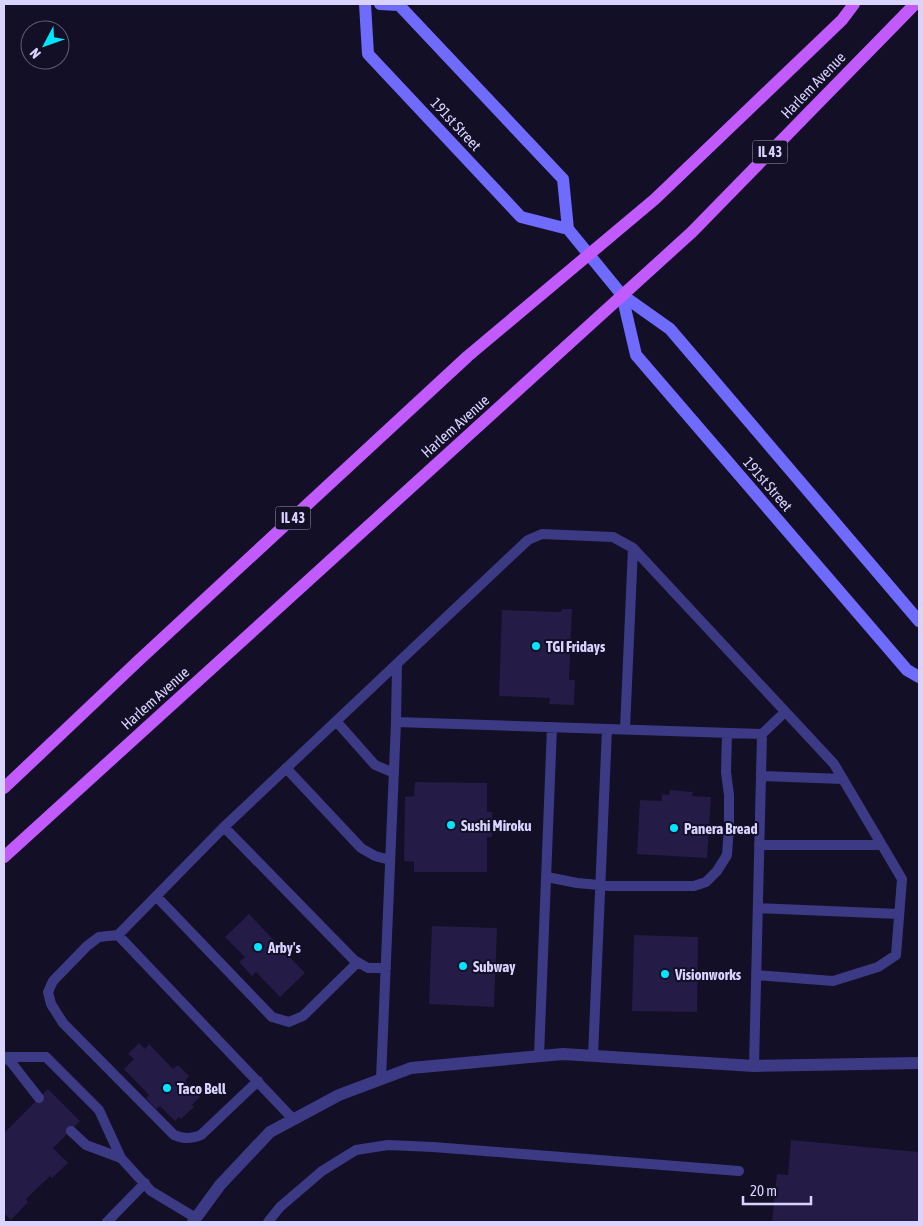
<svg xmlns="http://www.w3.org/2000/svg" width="923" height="1226" font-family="'Asap Condensed',sans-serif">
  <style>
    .building { fill: #241b47 }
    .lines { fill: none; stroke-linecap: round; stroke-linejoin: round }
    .lane { stroke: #3d3a85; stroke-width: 10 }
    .street { stroke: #3d3a85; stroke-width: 12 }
    .secondary { stroke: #6f6bff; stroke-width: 12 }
    .primary { stroke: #c25bff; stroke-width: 12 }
    .poi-dot { fill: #00e5ff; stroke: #130f26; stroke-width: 2 }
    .labels { text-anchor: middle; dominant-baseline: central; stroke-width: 4; stroke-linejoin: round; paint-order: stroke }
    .shield { fill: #130f26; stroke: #9e99be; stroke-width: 1 }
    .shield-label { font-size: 14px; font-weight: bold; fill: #d9d4ff }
    .street-label { font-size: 15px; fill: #d9d4ff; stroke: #130f26 }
    .poi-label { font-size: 15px; font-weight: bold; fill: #d9d4ff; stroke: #130f26; text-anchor: start }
  </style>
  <rect width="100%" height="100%" fill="#130f26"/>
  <!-- building -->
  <path class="building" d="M562 609H572L569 680H575L574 705 549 704 550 698 499 696 502 610 561 612Z
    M415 782 487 783V812H492V837H487V872H414V862L404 861 405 797 414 796Z
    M670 790 693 792 692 796 711 797 707 858 637 854 640 800 662 801V794L669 795Z
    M249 914 305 973 280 997 256 972 252 976 239 962 245 957 225 937Z
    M432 926 497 928 494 1007 429 1004Z
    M634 935 698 937 697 1012 632 1011Z
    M139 1043 145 1049 149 1044 173 1069 178 1065 189 1076 185 1081 200 1097 192 1105 194 1107 181 1119 179 1117 175 1121 160 1106 156 1109 146 1098 149 1095 124 1069 134 1059 128 1054Z
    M48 1089 80 1121 53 1148 68 1163 52 1178 50 1176 26 1199 28 1202 11 1220 4 1213V1130L5 1132Z
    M791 1140 919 1152V1222H772L777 1174 788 1175Z"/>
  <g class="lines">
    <!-- lane -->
    <path class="lane" d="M336 721 375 765 394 773
      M396 722 397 664
      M625 729 633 548
      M762 734 785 712
      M286 768 361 848 375 856 390 860
      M761 776 843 779
      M224 827 118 935 99 937 87 946 53 981 48 992 51 1004 63 1023 174 1135C184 1139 190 1139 201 1135L258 1081
      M759 845H882
      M547 877 577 883 610 886H694L706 882 717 871 727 855 729 827V795L726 772 727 733
      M156 896 272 1017 289 1022 303 1016 358 962
      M758 908 899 914
      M118 935 293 1119
      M386 968H368L354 960 224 827 528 540 542 534 613 537 633 548 834 764 902 879 896 955 878 967 833 981 756 975
      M539 1056 552 727
      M593 1056 607 729
      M7 1057 39 1098
      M4 1060 7 1057H46L99 1110 121 1158 151 1191 196 1218
      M381 1079 396 722 762 734 754 1066
      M71 1131 86 1145 121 1158
      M107 1222 145 1183
      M268 1222 280 1207 322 1171 356 1150 388 1145 433 1147 739 1171"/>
    <!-- street -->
    <path class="street" d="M193 1222 220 1185 270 1132 339 1095 411 1068 563 1054 754 1066 919 1063"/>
    <!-- secondary -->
    <path class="secondary" d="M365 4 368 54 521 217 568 229
      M380 4 399 5 563 179 568 229 622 295 670 329 919 621
      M622 295 636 355 907 670 919 677"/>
    <!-- primary -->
    <path class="primary" d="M4 788 138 661 468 356 655 199 842 20 854 4
      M4 857 692 232 915 4"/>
  </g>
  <!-- markers -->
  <g class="poi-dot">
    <circle cx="536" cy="646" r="5"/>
    <circle cx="451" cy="825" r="5"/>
    <circle cx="674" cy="828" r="5"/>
    <circle cx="258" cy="947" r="5"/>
    <circle cx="463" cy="966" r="5"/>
    <circle cx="665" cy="974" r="5"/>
    <circle cx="167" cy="1088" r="5"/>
  </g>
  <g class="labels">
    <!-- shield labels -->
    <g class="shield">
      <rect x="752.5" y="140.5" width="35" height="23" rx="4"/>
      <rect x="275.5" y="506.5" width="35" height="23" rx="4"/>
    </g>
    <g class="shield-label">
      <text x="770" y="152">IL 43</text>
      <text x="293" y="518">IL 43</text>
    </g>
    <!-- street labels -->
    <g class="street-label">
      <text transform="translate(813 85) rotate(-46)">Harlem Avenue</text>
      <text transform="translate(456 124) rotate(47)">191st Street</text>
      <text transform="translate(455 426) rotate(-42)">Harlem Avenue</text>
      <text transform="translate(768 484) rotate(49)">191st Street</text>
      <text transform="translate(155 698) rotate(-42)">Harlem Avenue</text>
    </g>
    <!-- poi labels -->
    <g class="poi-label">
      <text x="546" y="646">TGI Fridays</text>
      <text x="461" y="825">Sushi Miroku</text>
      <text x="684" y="828">Panera Bread</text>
      <text x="268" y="947">Arby's</text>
      <text x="473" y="966">Subway</text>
      <text x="675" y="974">Visionworks</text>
      <text x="177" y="1088">Taco Bell</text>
    </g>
  </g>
  <!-- border -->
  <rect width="923" height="1226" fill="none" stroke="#d9d4ff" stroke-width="10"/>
  <!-- north arrow -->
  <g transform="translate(45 45) rotate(229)"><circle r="24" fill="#130f26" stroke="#625e7d"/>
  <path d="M0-4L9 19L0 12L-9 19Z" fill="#00e5ff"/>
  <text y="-8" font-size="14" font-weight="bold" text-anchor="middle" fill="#d9d4ff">N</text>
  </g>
  <!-- scale -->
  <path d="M743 1196v8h68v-8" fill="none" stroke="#d9d4ff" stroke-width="2.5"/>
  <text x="750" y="1196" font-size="15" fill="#d9d4ff" stroke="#130f26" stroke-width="4" paint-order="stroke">20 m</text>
</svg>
